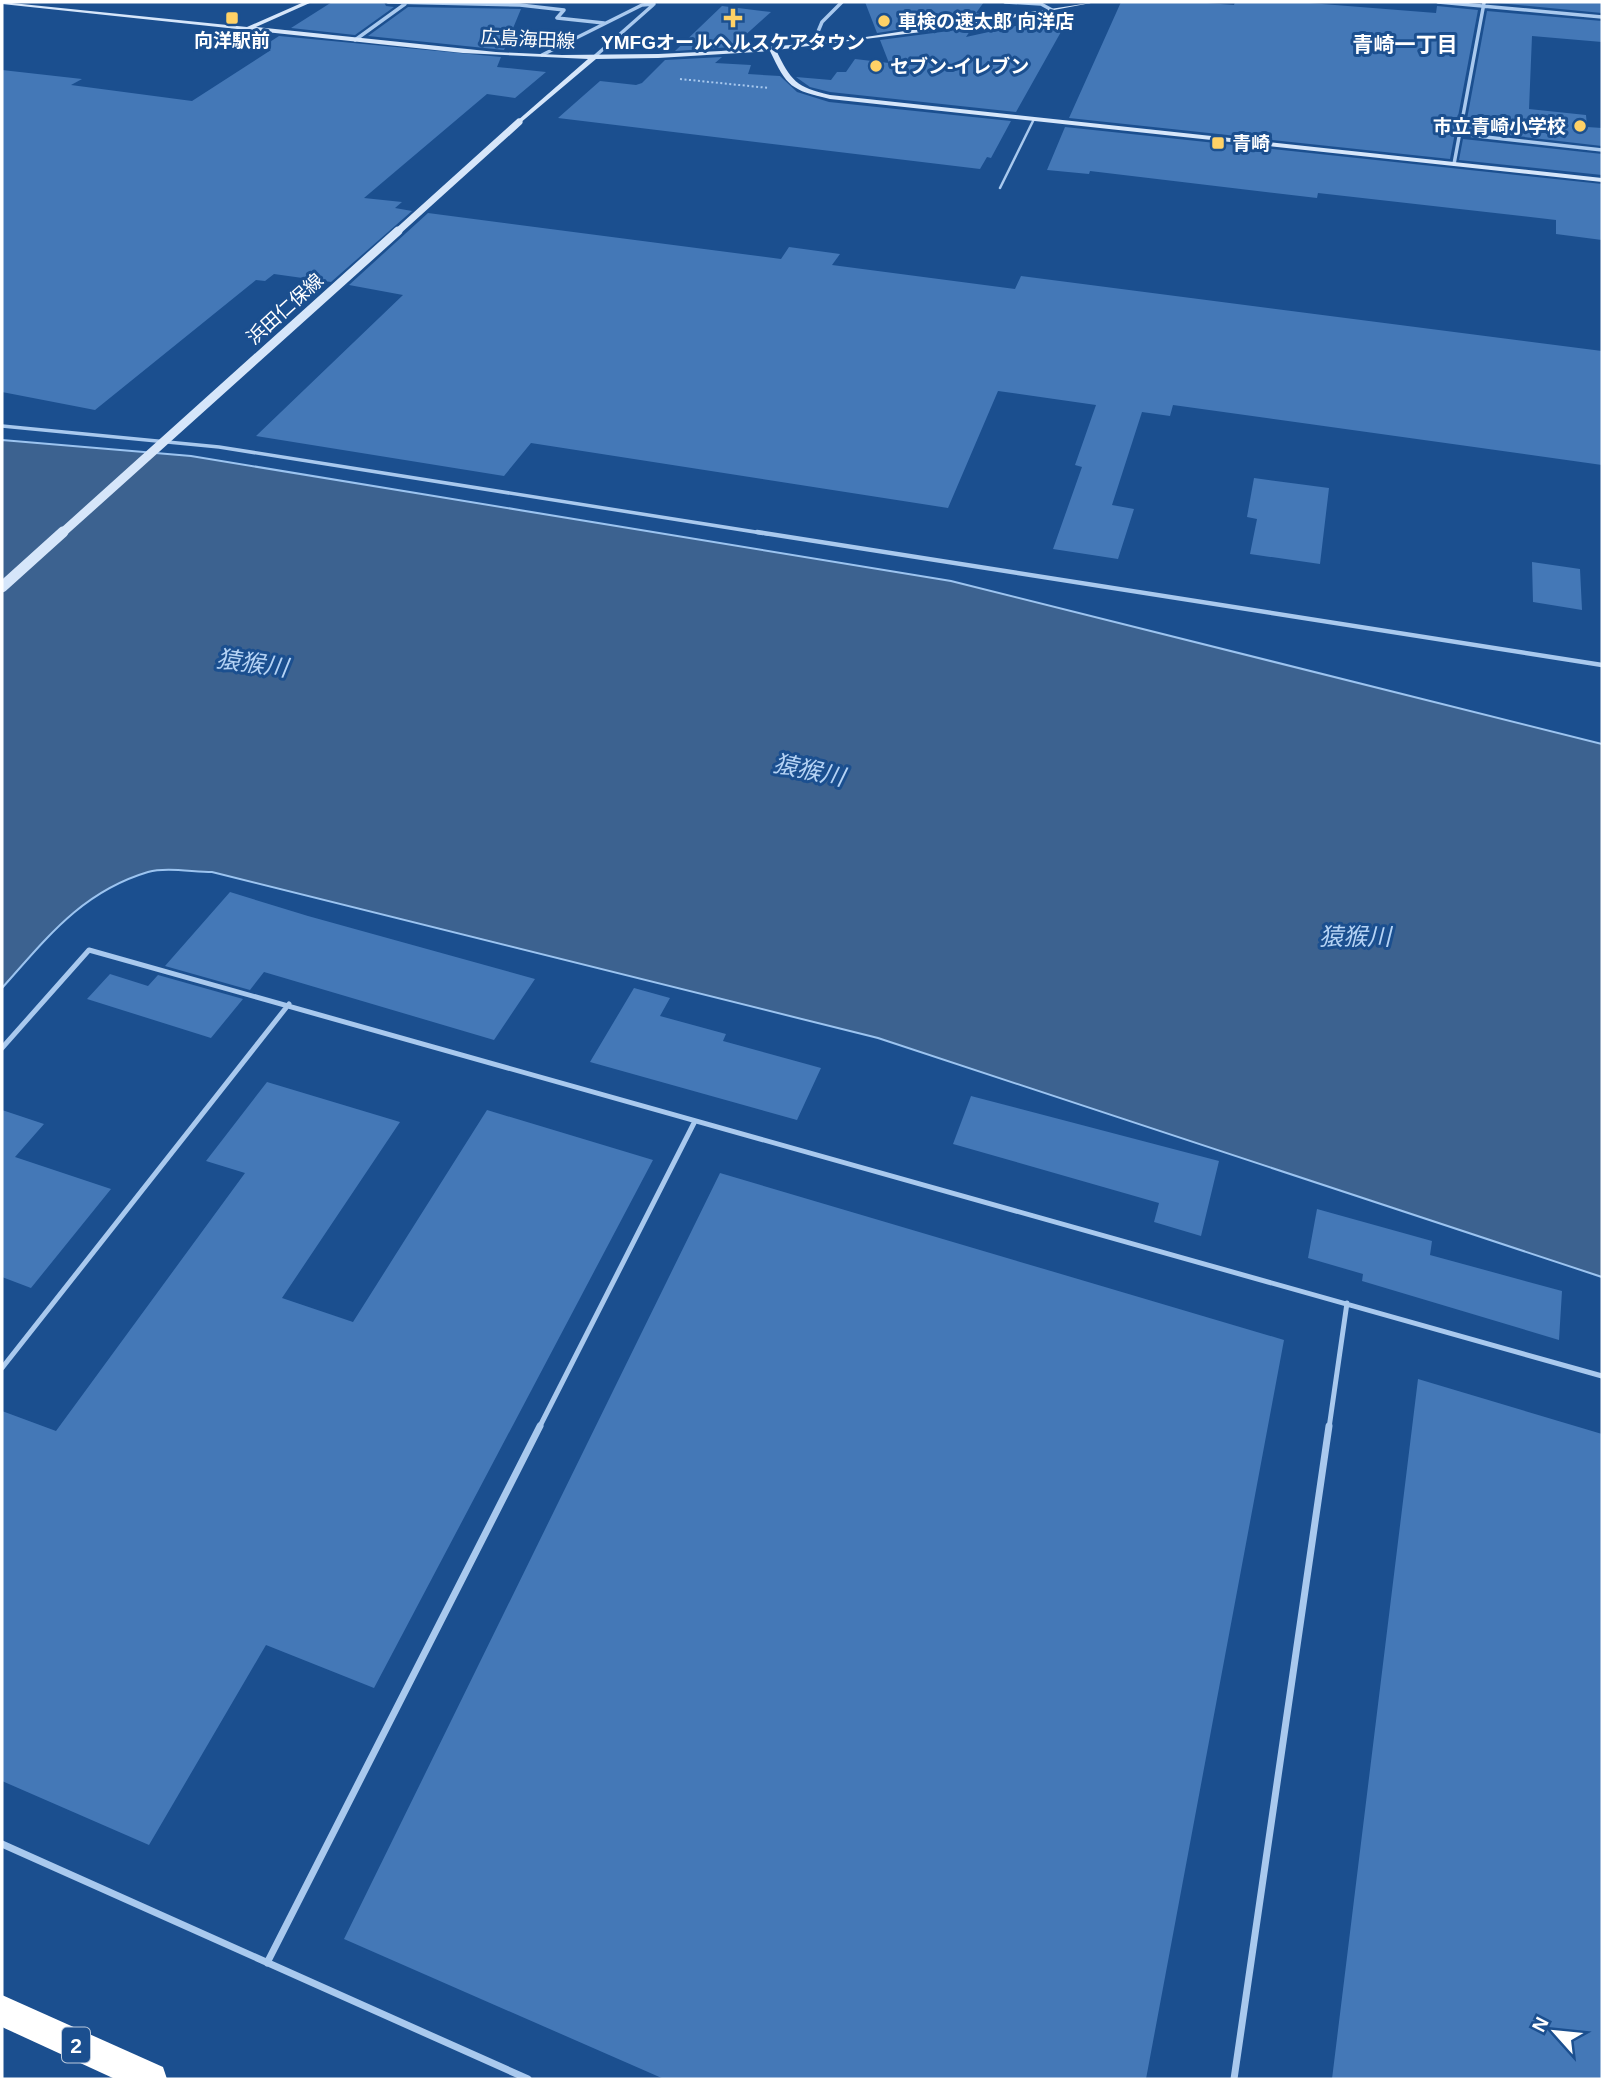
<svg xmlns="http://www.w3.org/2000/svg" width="1604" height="2081" font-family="Helvetica,'Noto Sans JP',sans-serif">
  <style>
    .water { fill: #3c6290; stroke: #9cc4f0; stroke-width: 2 }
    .building { fill: #4478b7 }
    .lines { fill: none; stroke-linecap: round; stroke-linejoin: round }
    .path { stroke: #a9c9ee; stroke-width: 2; stroke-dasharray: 2 2.5; stroke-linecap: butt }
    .lane-far4 { stroke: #a9c9ee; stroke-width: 2.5 }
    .lane-far3 { stroke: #a9c9ee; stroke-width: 3.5 }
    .lane-far2 { stroke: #a9c9ee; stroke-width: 4.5 }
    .lane-far1 { stroke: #a9c9ee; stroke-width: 5 }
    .lane { stroke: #a9c9ee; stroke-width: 7 }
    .street { stroke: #a9c9ee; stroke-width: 3.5 }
    .secondary { fill: #d6e6fa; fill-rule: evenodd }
    .highway { fill: #fff; fill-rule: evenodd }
    .secondary-bridge-far2 { stroke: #d6e6fa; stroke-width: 7 }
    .secondary-bridge-far1 { stroke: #d6e6fa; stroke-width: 9 }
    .secondary-bridge { stroke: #d6e6fa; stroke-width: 11 }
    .poi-dot { fill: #ffd166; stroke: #1b4f8f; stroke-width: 2.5 }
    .labels { text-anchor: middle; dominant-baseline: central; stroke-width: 6; stroke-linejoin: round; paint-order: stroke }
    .far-poi-label { font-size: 19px; font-weight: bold; fill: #fff; stroke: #1b4f8f; text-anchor: start }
    .far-street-label { font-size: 19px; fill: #fff; stroke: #1b4f8f }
    .far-neighbourhood-label { font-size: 21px; font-weight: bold; fill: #fff; stroke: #1b4f8f }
    .shield { fill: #1b4f8f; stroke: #bbcadd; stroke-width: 2 }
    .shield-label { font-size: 21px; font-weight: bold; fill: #fff }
    .water-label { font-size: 24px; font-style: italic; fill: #b5d3f5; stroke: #1b4f8f }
  </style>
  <rect width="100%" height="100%" fill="#1b4f8f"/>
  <!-- water -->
  <path class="water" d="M2 440 191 456 951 581 1602 744V1277L878 1038 212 872C193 872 166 867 148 872 81 892 46 939 2 988Z"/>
  <!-- building -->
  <path class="building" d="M332 2H384L386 6 394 7 355 35 291 28Z
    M865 2H984L976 13 981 14 979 17 877 33Z
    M1121 2H1194L1234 5 1235 2H1297L1436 13 1437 6 1478 10 1450 159 1069 118Z
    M1488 2H1602V13Z
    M722 6 771 12 732 47 675 51Z
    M408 7 521 9 504 50 368 36Z
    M1487 11 1602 21V42L1532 36 1529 109 1586 115 1587 127 1602 128V146L1465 130Z
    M1071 14 1016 112 830 92 810 87 796 77 831 80 837 72H846L855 59 889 63 880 40 972 28 966 37Z
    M279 36 501 57 497 67 546 72 515 98 487 94 364 198 402 202 395 208 412 211 331 282 274 274 265 281 256 280 95 410 2 392V70L82 79 71 85 192 101 271 50 259 49Z
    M722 57 715 63 751 65 748 74 780 76 797 92 829 102 1011 121 991 158 987 157 980 169 558 118 600 81 636 85 642 83 665 60Z
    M1065 127 1602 184V240L1556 234V220L1318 193 1317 198 1090 171 1089 174 1047 170Z
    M1463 139 1602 154V175L1459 160Z
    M428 213 781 259 789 247 840 254 832 265 1015 289 1021 276 1602 351V465L1173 405 1170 416 1142 412 1112 505 1134 509 1118 559 1053 549 1082 467 1075 465 1096 405 998 391 948 508 531 443 504 476 256 436 403 295 349 285Z
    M1254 478 1329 488 1320 564 1250 554 1257 519 1247 517Z
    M1532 562 1580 569 1582 610 1533 602Z
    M230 892 308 916 535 979 494 1040 264 972 250 990 165 966Z
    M110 974 148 986 158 975 243 999 211 1038 87 999Z
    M634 988 670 998 660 1016 726 1034 723 1041 821 1068 797 1120 590 1062Z
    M267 1082 400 1122 282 1298 353 1322 487 1110 653 1160 374 1688 266 1645 149 1845 2 1781V1411L56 1431 245 1173 206 1161Z
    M971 1096 1219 1161 1201 1236 1154 1222 1159 1203 953 1144Z
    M2 1110 44 1124 15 1157 111 1189 31 1288 2 1277Z
    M720 1173 1284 1340 1146 2079H664L344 1939Z
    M1317 1209 1432 1241 1430 1255 1562 1291 1559 1340 1362 1281 1363 1274 1308 1258Z
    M1418 1379 1602 1434V2079H1332Z"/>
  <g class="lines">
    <!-- path -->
    <path class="path" d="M680 79 769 88"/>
    <!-- lane-far4 -->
    <path class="lane-far4" d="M1000 188 1034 119"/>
    <!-- lane-far3 -->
    <path class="lane-far3" d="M2 426 219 447 768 534"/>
    <!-- lane-far2 -->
    <path class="lane-far2" d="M757 532 1602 665"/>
    <!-- lane-far1 -->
    <path class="lane-far1" d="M2 1048 89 950 1602 1376
      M2 1368 289 1004
      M539 1428 695 1121
      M1329 1428 1347 1303"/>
    <!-- lane -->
    <path class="lane" d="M2 1844 528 2079
      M267 1963 540 1426
      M1234 2079 1329 1426"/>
    <!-- street -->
    <path class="street" d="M388 2 520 5 564 10 557 18 604 23
      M1005 2 1041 4 1052 10
      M1438 2 1602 17
      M355 40 405 4
      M812 46 822 22 842 2
      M542 55 642 5 654 4
      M593 58 653 5
      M1459 134 1602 150
      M1454 164 1484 3"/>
    <!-- secondary -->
    <path class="secondary" d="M2 2 247 27 304 2H312L256 27 496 52 562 55 658 54 721 51 846 40 1096 2 970 26 776 50C791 81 796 87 830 95L1602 178V182L830 99C791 90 787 87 770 51L658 58 596 59 519 124 517 121 588 59 463 53 2 4Z"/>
    <!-- highway -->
    <path class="highway" d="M2 1995 163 2067 167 2079H115L2 2027Z"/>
    <!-- secondary-bridge-far2 -->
    <path class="secondary-bridge-far2" d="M396 233 519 122"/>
    <!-- secondary-bridge-far1 -->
    <path class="secondary-bridge-far1" d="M61 534 398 231"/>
    <!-- secondary-bridge -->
    <path class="secondary-bridge" d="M2 587 63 532"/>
  </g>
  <!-- markers -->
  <g class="poi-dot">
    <rect x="225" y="11" width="14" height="14" rx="3.5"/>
    <path d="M729.5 7.5h7v7h7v7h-7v7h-7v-7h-7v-7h7z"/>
    <circle cx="884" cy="21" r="7"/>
    <circle cx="876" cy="66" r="7"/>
    <circle cx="1580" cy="126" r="7"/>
    <rect x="1211" y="136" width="14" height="14" rx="3.5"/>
  </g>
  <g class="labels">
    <!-- far-poi labels -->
    <g class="far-poi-label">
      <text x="898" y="21">車検の速太郎 向洋店</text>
      <text x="232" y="40" text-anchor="middle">向洋駅前</text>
      <text x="733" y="42" text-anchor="middle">YMFGオールヘルスケアタウン</text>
      <text x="890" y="66">セブン-イレブン</text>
      <text x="1566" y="126" text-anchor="end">市立青崎小学校</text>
      <text x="1232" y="143">青崎</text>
    </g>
    <!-- far-street labels -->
    <g class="far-street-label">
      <text transform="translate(528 39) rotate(3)">広島海田線</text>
      <text transform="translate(285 309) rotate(-42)">浜田仁保線</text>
    </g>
    <!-- far-neighbourhood labels -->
    <g class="far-neighbourhood-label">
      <text x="1405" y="44">青崎一丁目</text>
    </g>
    <!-- shield labels -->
    <rect class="shield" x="62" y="2027.5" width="28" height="35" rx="5"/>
    <g class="shield-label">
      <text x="76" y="2045">2</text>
    </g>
    <!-- water labels -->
    <g class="water-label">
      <text transform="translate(252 663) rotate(8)">猿猴川</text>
      <text transform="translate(809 770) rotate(12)">猿猴川</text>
      <text x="1355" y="936">猿猴川</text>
    </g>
  </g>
  <!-- border -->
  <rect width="1604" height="2081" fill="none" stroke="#ffffff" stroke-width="7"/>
  <!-- north arrow -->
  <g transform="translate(1555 2032) rotate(297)" stroke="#1b4f8f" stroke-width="5" paint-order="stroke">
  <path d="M0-5L12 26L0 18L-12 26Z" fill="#ffffff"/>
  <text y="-10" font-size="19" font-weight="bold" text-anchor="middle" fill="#ffffff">N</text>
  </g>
</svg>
